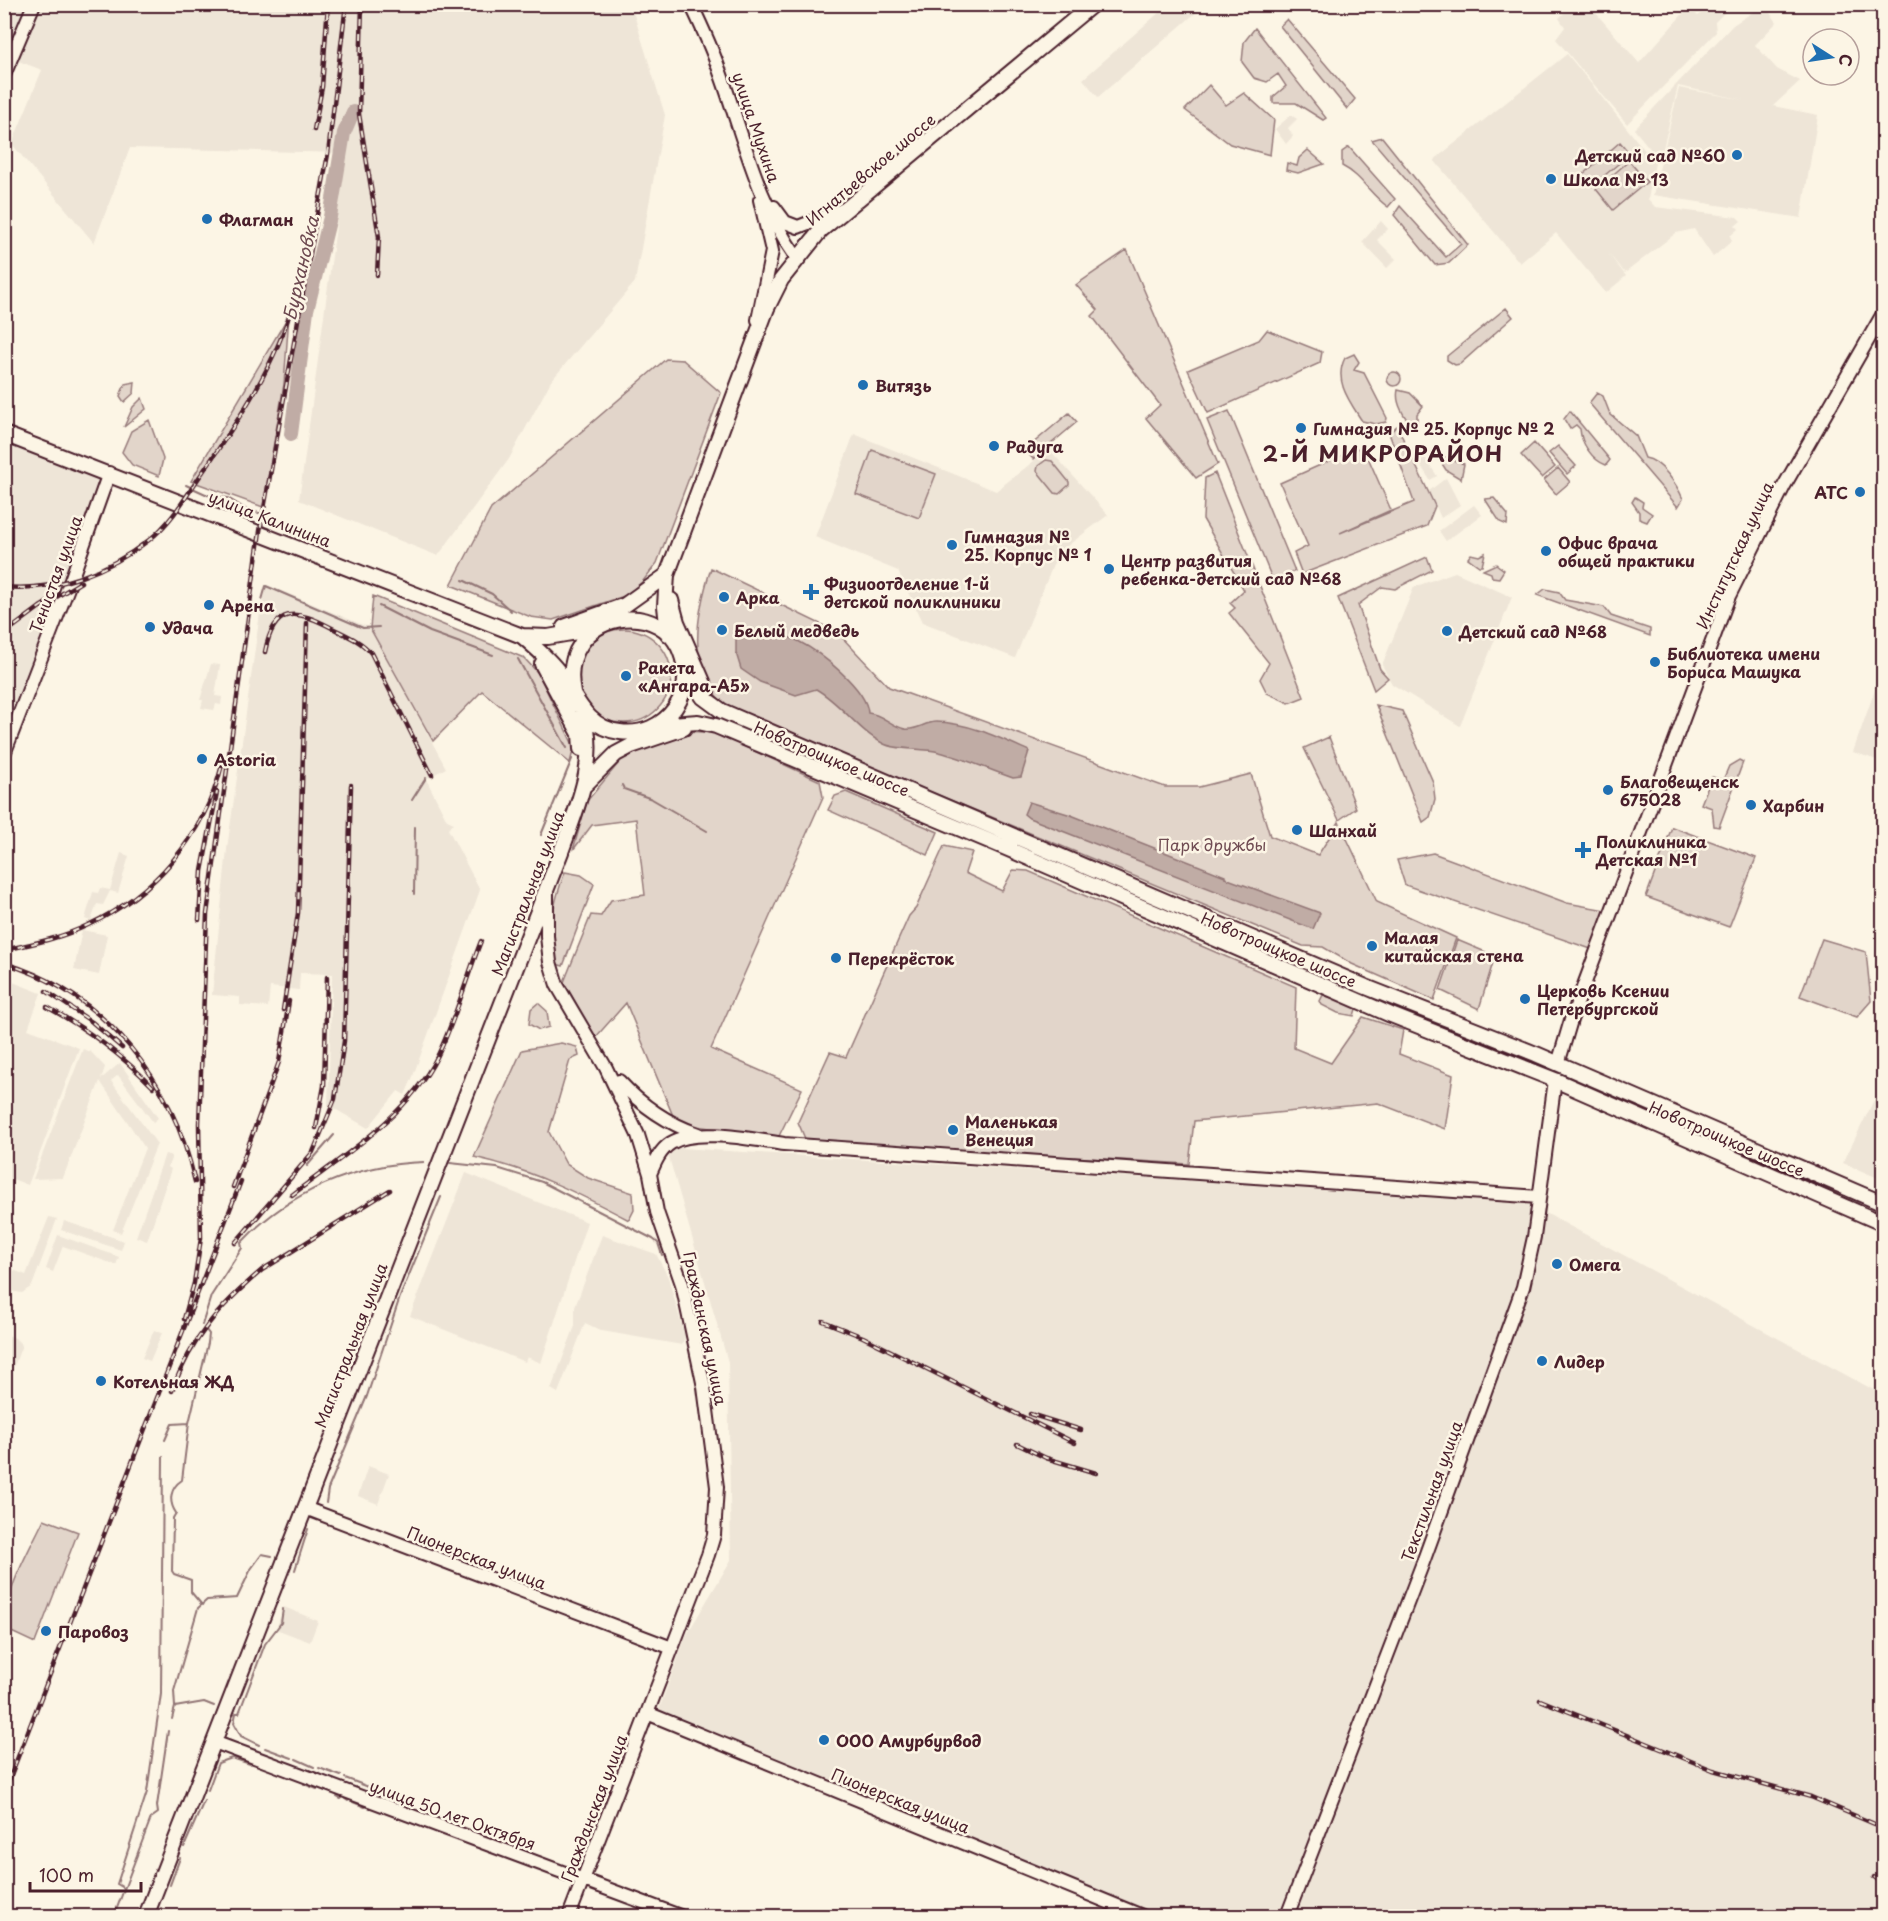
<svg xmlns="http://www.w3.org/2000/svg" width="1888" height="1921" font-family="'Playpen Sans',sans-serif">
  <style>
    .built { fill: #eee5d7 }
    .green { fill: #e2d5ca; stroke: #967a7a; stroke-width: 1.5 }
    .water { fill: #c0aca5; stroke: #917474; stroke-width: 1.5 }
    .lines { fill: none; stroke-linecap: round; stroke-linejoin: round }
    .stream { stroke: #917474; stroke-width: 2 }
    .river { stroke: #c0aca5; stroke-width: 14 }
    .secondary-casing { stroke: #4a1f2b; stroke-width: 16 }
    .primary-casing { stroke: #4a1f2b; stroke-width: 18 }
    .secondary { stroke: #fcf5e5; stroke-width: 12 }
    .primary { stroke: #fcf5e5; stroke-width: 14 }
    .rail-casing { stroke: #4a1f2b; stroke-width: 4.5 }
    .rail { stroke: #fcf5e5; stroke-width: 2; stroke-dasharray: 7; stroke-linecap: butt }
    .poi-dot { fill: #1f6fb2; stroke: #fcf5e5; stroke-width: 2 }
    .labels { text-anchor: middle; dominant-baseline: central; stroke-width: 5; stroke-linejoin: round; paint-order: stroke }
    .street-label { font-size: 16px; fill: #4a1f2b; stroke: #fcf5e5 }
    .poi-label { font-size: 16px; font-weight: bold; fill: #4a1f2b; stroke: #fcf5e5; text-anchor: start }
    .park-label { font-size: 16px; fill: #704c53; stroke: #fcf5e5 }
    .water-label { font-size: 18px; font-style: italic; fill: #6d4950; stroke: #fcf5e5 }
    .district-label { font-size: 22px; font-weight: bold; letter-spacing: 1.5px; fill: #4a1f2b; stroke: #fcf5e5 }
  </style>
  <rect width="100%" height="100%" fill="#fcf5e5"/>
  <filter id="ink" filterUnits="userSpaceOnUse"><feTurbulence type="fractalNoise" baseFrequency=".0167" numOctaves="2"/><feDisplacementMap in="SourceGraphic" scale="12" xChannelSelector="R" yChannelSelector="G"/><feConvolveMatrix kernelMatrix="1 2 1 2 8 2 1 2 1" color-interpolation-filters="sRGB"/></filter>
  <g filter="url(#ink)">
    <!-- built -->
    <path class="built" d="M1169 4 1205 5 1098 97 1083 79Z
      M1573 4 1589 5 1639 63 1689 7 1698 16 1713 5H1732L1715 22 1716 32 1627 124 1556 39 1565 27 1559 18Z
      M5 5H631L665 115 635 282 551 381 509 459 438 556 299 500 346 153 130 148 94 243 12 144 42 70 8 57 5 65Z
      M1764 5 1777 22 1755 45 1777 69 1800 81 1773 106 1818 115 1801 218 1653 195 1679 88 1745 100 1678 86 1660 161 1634 129 1733 25Z
      M1567 54 1655 163 1648 199 1655 207 1737 217 1741 221 1735 226 1738 229 1730 236 1732 241 1713 257 1694 229 1676 233 1625 273 1607 252 1626 276 1606 293 1556 233 1520 263 1434 160Z
      M1291 115 1297 119 1288 128 1293 136 1286 144 1275 129Z
      M1381 221 1388 229 1377 240 1396 259 1387 268 1362 242Z
      M854 434 996 491 1049 449 1108 515 1058 553 1015 658 922 622 898 571 815 537Z
      M4 441 99 477 102 487 21 702 14 704 4 700Z
      M1417 445 1437 476 1430 480 1410 449Z
      M1446 478 1460 505 1441 518 1429 491Z
      M1474 505 1482 515 1446 541 1439 531Z
      M1455 572 1512 597 1460 726 1392 684 1382 665 1414 587Z
      M267 585 370 628 446 768 426 779 447 820 454 823 448 829 480 890 412 1079 405 1095 398 1091 368 1128 328 1105 332 974 300 973 299 990 270 987 268 1007 240 1005V997L212 995 227 849 260 613Z
      M211 664 220 665 215 696 222 697 221 705 216 704 214 710 201 708 203 700H200Z
      M1883 667V762L1853 752Z
      M121 853 129 856 118 893 110 891 103 905 97 904 91 921 85 919 93 892 98 893 100 888 110 890Z
      M82 930 107 935 99 975 74 970Z
      M5 979 41 993 28 1029 79 1048 28 1185 5 1176Z
      M83 1049 91 1052 105 1067 101 1079 120 1063 158 1118 153 1122 118 1075 111 1081 157 1144 121 1233 113 1230 145 1148 100 1081 63 1178 33 1179Z
      M1874 1100 1883 1104V1180L1843 1163Z
      M666 1147 1226 1183 1228 1179 1520 1199V1203H1527L1883 1395V1916H1147L658 1712 686 1636 731 1560 728 1362Z
      M165 1154 172 1156 168 1167 171 1169 147 1241 136 1237Z
      M466 1173 587 1222 541 1363 527 1357 525 1362 410 1316Z
      M49 1217 57 1219 32 1286 22 1293 5 1290V1267L26 1275Z
      M64 1221 124 1241 121 1250 61 1230Z
      M58 1235 119 1257 116 1265 63 1246 53 1272 46 1269Z
      M602 1235 656 1254 668 1277 685 1336 682 1345 602 1331 585 1323 558 1393 551 1389 575 1326V1307Z
      M154 1330 162 1333 150 1361 142 1358Z
      M5 1334 15 1338 22 1345 6 1387Z
      M368 1466 389 1474 378 1504 358 1496Z
      M284 1607 318 1621 310 1642 276 1629Z"/>
    <!-- green -->
    <path class="green" d="M1287 19 1355 99 1347 109 1280 26Z
      M1255 28 1326 118 1323 120 1296 103H1273V97L1286 86 1278 74 1267 82 1254 78 1242 62 1244 42Z
      M1209 85 1226 105 1244 93 1274 120 1270 155 1230 144 1185 110Z
      M1382 137 1468 245 1449 263 1435 265 1394 215 1400 206 1446 257 1461 244 1372 140Z
      M1620 142 1630 154 1592 186 1582 175Z
      M1349 147 1395 199 1388 207C1370 195 1362 176 1342 166V152Z
      M1308 150 1324 164 1298 173 1286 170 1287 163 1297 166 1299 158Z
      M1629 161 1647 182 1613 210 1596 189Z
      M1127 250 1218 464 1196 478 1146 418 1160 405 1092 316 1098 310 1076 285Z
      M1506 308 1513 317 1460 364 1455 365 1447 360V356Z
      M289 315 284 384 263 507 191 481Z
      M1267 330 1322 352 1320 363 1208 413 1188 370 1259 340Z
      M1354 354 1359 362 1354 370 1364 373 1387 418 1386 422 1376 424 1362 421C1350 402 1333 381 1345 358Z
      M666 359 683 360 721 393 657 563 643 581 627 595 553 620 531 617 451 585 491 509Z
      M1387 379a7 7 0 1 1 14 0a7 7 0 1 1-14 0Z
      M135 382 134 393 124 402 120 396 125 384Z
      M1398 390 1410 393 1423 406 1417 414V424L1413 426C1404 418 1395 402 1398 390Z
      M1597 393 1603 396 1610 414 1636 436 1645 458C1661 460 1677 485 1683 499L1678 507 1589 403Z
      M142 398 146 409 124 427 133 407Z
      M1229 411 1295 571 1273 581 1207 420Z
      M1570 411 1610 460 1606 465C1592 460 1581 443 1580 429L1576 425 1570 429 1564 419Z
      M1069 413 1077 422 1033 459 1025 450Z
      M149 420 163 459 159 476 132 465 122 452 131 431Z
      M1397 426 1435 506 1427 526 1302 574 1294 553 1308 546 1280 483 1363 446 1391 510 1340 533 1414 502 1389 433Z
      M1534 443 1555 467 1542 478 1521 455Z
      M1558 446 1576 466 1567 474 1549 453Z
      M872 450 936 474 919 518 856 494Z
      M1445 457 1464 464 1461 479 1446 470 1441 462Z
      M1046 460 1052 461 1069 482V485L1059 494 1055 493 1037 471 1038 466Z
      M1558 468 1570 482 1556 494 1544 480Z
      M1215 473 1304 697 1289 703 1267 693 1260 679 1269 663 1229 613 1235 608 1230 603 1244 590 1203 519 1205 478Z
      M1635 497 1643 502 1642 507 1652 514 1647 522 1639 519V512L1632 502Z
      M1494 498 1508 515 1507 525 1500 522 1485 499Z
      M1485 553 1482 566H1479L1468 558 1471 554 1479 556Z
      M1427 557 1432 570 1395 589 1382 587 1358 605 1380 669 1388 678 1374 690 1338 598Z
      M1496 564 1504 570 1499 578 1492 577 1491 573 1483 570Z
      M711 568 780 601 779 604 837 632 889 687 1165 787H1199L1251 774 1270 836 1318 855 1339 822 1377 902 1456 938 1434 1000 1352 964 1323 947 1303 946 728 708C685 671 696 616 711 568Z
      M1545 589 1559 592 1565 600 1604 607 1611 616 1650 629V636L1537 595Z
      M373 596 524 658 538 673 574 747 570 763 482 691 433 741 370 628Z
      M577 676a47 47 0 1 1 94 0a47 47 0 1 1-94 0Z
      M1376 705 1402 711 1433 782 1435 799 1430 817 1423 822Z
      M688 731 715 733 820 781 823 797 711 1049 802 1089 778 1138 676 1123 626 1003 595 1038 564 982 591 915 601 916 611 900 645 895 636 819 592 825 573 850 587 801 628 752Z
      M1329 737 1356 808 1339 820 1304 748Z
      M1739 760 1743 762 1719 827 1714 826 1712 808 1701 804 1712 777 1723 780 1729 766Z
      M846 792 938 832 928 855 828 810 835 796Z
      M1672 827 1756 858 1729 927 1646 897Z
      M944 846 972 852 965 873 1002 891 1013 870 1028 871 1296 987 1294 1048 1331 1063 1363 1017 1403 1030 1399 1054 1453 1075 1445 1129 1378 1103 1194 1121 1189 1164 806 1141 798 1122 830 1052 846 1057 909 916 916 908Z
      M1433 853 1567 903 1606 910 1591 949 1405 885 1397 860Z
      M565 872 581 875 594 884 563 966 553 963C549 927 552 906 565 872Z
      M1822 939 1866 952 1871 1001 1857 1017 1800 996Z
      M1457 940 1495 956 1479 1009 1440 990Z
      M1323 995 1353 1005 1356 1009 1354 1016 1338 1013 1322 1005 1320 1001Z
      M538 1003 547 1011 549 1027 539 1030 529 1024 531 1009Z
      M561 1043 577 1047 579 1056 570 1060 549 1132 566 1164 588 1178 633 1193 634 1210 629 1220C578 1193 530 1169 474 1157L522 1050Z
      M44 1519 78 1532 35 1643 5 1629C4 1591 28 1553 44 1519Z"/>
    <!-- water -->
    <path class="water" d="M748 629C765 632 783 634 798 641 820 652 867 689 868 713 883 714 890 726 905 729 916 731 925 722 936 722 967 722 1002 739 1029 751L1021 777 1013 778C989 770 964 758 939 752 923 748 895 750 884 744 858 731 842 704 816 689L796 695 760 682 741 669 736 653V634Z
      M1029 802 1071 815 1225 876V878L1320 913 1313 929 1029 818 1024 814Z"/>
    <g class="lines">
      <!-- stream -->
      <path class="stream" d="M186 485 210 496 228 498 247 510 275 517
        M463 580 492 594 511 611
        M262 600 266 586 363 628 379 627
        M379 606 430 632 493 655
        M518 659 567 748
        M622 785 624 789 652 799 707 831
        M412 800 426 778
        M541 835 572 759
        M414 894 415 827
        M450 1163 497 1168 542 1182 653 1239 658 1243 662 1255
        M307 1166 334 1135
        M202 1325 211 1296 242 1248 241 1243C288 1192 355 1164 424 1162
        M165 1440 172 1424 189 1423
        M326 1503 328 1489 367 1396 400 1297 441 1197
        M295 1570 308 1529
        M202 1605 191 1592V1580L174 1574 172 1571 173 1518 176 1513C168 1501 170 1488 182 1480L189 1423 208 1343 209 1334 206 1330
        M175 1707 174 1691 198 1608 207 1600 237 1598 251 1569 262 1554 272 1556
        M172 1719 175 1707 204 1702 214 1706
        M259 1745 241 1736 234 1723 236 1713H239L265 1644 281 1623 283 1609
        M265 1748 292 1758
        M296 1759 314 1767
        M319 1768 341 1776
        M345 1778 374 1789
        M304 1784 317 1789
        M208 1790 218 1763 232 1758 250 1764
        M337 1797 341 1799
        M345 1799 348 1801
        M353 1802 365 1807
        M184 1847 204 1801
        M170 1885 180 1858
        M124 1888 117 1884 147 1792 161 1694 163 1457
        M114 1916 151 1818 158 1813 157 1806 168 1731
        M157 1916 161 1908"/>
      <!-- river -->
      <path class="river" d="M291 434 307 310 330 217 344 133 353 112"/>
      <defs>
        <path id="secondary" d="M691 4C702 27 712 49 720 72 743 135 757 202 797 258
          M4 75 34 4
          M774 207 785 222 798 227 847 208
          M758 320 772 251 760 200
          M4 754 71 580 109 473
          M547 892V936L550 962 557 985 606 1068 638 1135 650 1174 657 1212 682 1284 704 1387 717 1487 714 1535 708 1555 569 1916
          M1558 1064 1571 1020 1729 596 1784 486 1884 312
          M619 1081C642 1106 666 1123 698 1134
          M650 1174C655 1162 660 1150 671 1143 697 1127 754 1140 784 1144L1539 1197
          M305 1508 672 1648
          M647 1713 1142 1916
          M214 1742 680 1916
          M1287 1916 1422 1565 1523 1287 1534 1237 1555 1080"/>
        <path id="primary" d="M4 434 522 636 548 637 594 629
          M671 600 677 622 707 691
          M564 627 625 605 667 575
          M668 634 665 606 667 575 767 308 781 280 821 230 1093 4
          M522 636C535 647 547 657 558 671 576 695 585 728 620 732 642 735 662 726 675 708 684 695 687 679 684 664 670 590 556 611 573 693
          M542 664 580 734 581 749
          M685 671 703 697 722 711 1366 987 1536 1054 1884 1204
          M658 725 698 722 716 726 1006 848 1391 1015 1555 1080 1884 1224
          M584 786 616 754 631 746 684 728
          M146 1916 561 852C577 807 599 760 583 713"/>
      </defs>
      <!-- secondary casing -->
      <use href="#secondary" class="secondary-casing"/>
      <!-- primary casing -->
      <use href="#primary" class="primary-casing"/>
      <!-- secondary -->
      <use href="#secondary" class="secondary"/>
      <!-- primary -->
      <use href="#primary" class="primary"/>
      <defs>
        <path id="rail" d="M362 4 359 114 379 237 377 275
          M314 130 322 87 328 4
          M4 587C56 592 109 571 149 540 171 523 185 498 200 476 238 421 277 364 294 299
          M4 634 40 607 81 582
          M265 652C274 605 296 609 332 628 346 635 361 641 371 653L432 775
          M199 920 202 871 217 792
          M4 950C32 944 62 938 88 925 155 894 204 836 222 765
          M4 963C105 993 173 1081 195 1182
          M46 991 92 1022 122 1048
          M47 1007C87 1029 121 1054 153 1087
          M283 1010 298 913 307 623
          M316 1128 324 1086 327 977
          M233 1187 279 1062 289 1001
          M292 1195C344 1155 406 1118 437 1057 455 1021 466 979 481 941
          M235 1243 313 1152 335 1099 344 1041 351 785
          M184 1319 194 1283 201 1238 199 1124 207 914 260 531 328 154 346 4
          M823 1321 863 1337 1075 1443
          M172 1391C192 1337 219 1307 262 1270L390 1190
          M1030 1414 1081 1430
          M1017 1444 1046 1458 1096 1473
          M1540 1700 1713 1770 1811 1797 1884 1828
          M4 1793 241 1181
          M1874 1877 1884 1884"/>
      </defs>
      <!-- rail casing -->
      <use href="#rail" class="rail-casing"/>
      <!-- rail -->
      <use href="#rail" class="rail"/>
    </g>
  </g>
  <!-- markers -->
  <g class="poi-dot">
    <circle cx="1737" cy="155" r="6"/>
    <circle cx="1551" cy="179" r="6"/>
    <circle cx="207" cy="219" r="6"/>
    <circle cx="863" cy="385" r="6"/>
    <circle cx="1301" cy="428" r="6"/>
    <circle cx="994" cy="446" r="6"/>
    <circle cx="1860" cy="492" r="6"/>
    <circle cx="952" cy="545" r="6"/>
    <circle cx="1546" cy="551" r="6"/>
    <circle cx="1109" cy="569" r="6"/>
    <path d="M808 583h6v6h6v6h-6v6h-6v-6h-6v-6h6z"/>
    <circle cx="724" cy="597" r="6"/>
    <circle cx="209" cy="605" r="6"/>
    <circle cx="150" cy="627" r="6"/>
    <circle cx="722" cy="630" r="6"/>
    <circle cx="1447" cy="631" r="6"/>
    <circle cx="1655" cy="662" r="6"/>
    <circle cx="626" cy="676" r="6"/>
    <circle cx="202" cy="759" r="6"/>
    <circle cx="1608" cy="790" r="6"/>
    <circle cx="1751" cy="805" r="6"/>
    <circle cx="1297" cy="830" r="6"/>
    <path d="M1580 841h6v6h6v6h-6v6h-6v-6h-6v-6h6z"/>
    <circle cx="1372" cy="946" r="6"/>
    <circle cx="836" cy="958" r="6"/>
    <circle cx="1525" cy="999" r="6"/>
    <circle cx="953" cy="1130" r="6"/>
    <circle cx="1557" cy="1264" r="6"/>
    <circle cx="1542" cy="1361" r="6"/>
    <circle cx="101" cy="1381" r="6"/>
    <circle cx="46" cy="1631" r="6"/>
    <circle cx="824" cy="1740" r="6"/>
  </g>
  <g class="labels">
    <!-- street labels -->
    <g class="street-label">
      <text transform="translate(757 127) rotate(71)">улица Мухина</text>
      <text transform="translate(870 169) rotate(-40)">Игнатьевское шоссе</text>
      <text transform="translate(270 518) rotate(21)">улица Калинина</text>
      <text transform="translate(1734 555) rotate(-65)">Институтская улица</text>
      <text transform="translate(55 574) rotate(-70)">Тенистая улица</text>
      <text transform="translate(832 758) rotate(23)">Новотроицкое шоссе</text>
      <text transform="translate(527 893) rotate(-69)">Магистральная улица</text>
      <text transform="translate(1279 949) rotate(23)">Новотроицкое шоссе</text>
      <text transform="translate(1727 1138) rotate(23)">Новотроицкое шоссе</text>
      <text transform="translate(706 1328) rotate(78)">Гражданская улица</text>
      <text transform="translate(350 1345) rotate(-69)">Магистральная улица</text>
      <text transform="translate(1431 1491) rotate(-70)">Текстильная улица</text>
      <text transform="translate(477 1557) rotate(21)">Пионерская улица</text>
      <text transform="translate(901 1800) rotate(22)">Пионерская улица</text>
      <text transform="translate(593 1808) rotate(-69)">Гражданская улица</text>
      <text transform="translate(453 1814) rotate(20)">улица 50 лет Октября</text>
    </g>
    <!-- poi labels -->
    <g class="poi-label">
      <text x="1725" y="155" text-anchor="end">Детский сад №60</text>
      <text x="1563" y="179">Школа № 13</text>
      <text x="219" y="219">Флагман</text>
      <text x="875" y="385">Витязь</text>
      <text x="1313" y="428">Гимназия № 25. Корпус № 2</text>
      <text x="1006" y="446">Радуга</text>
      <text x="1848" y="492" text-anchor="end">АТС</text>
      <text x="964" y="536">Гимназия №<tspan x="964" dy="18">25. Корпус № 1</tspan></text>
      <text x="1558" y="542">Офис врача<tspan x="1558" dy="18">общей практики</tspan></text>
      <text x="1121" y="560">Центр развития<tspan x="1121" dy="18">ребенка-детский сад №68</tspan></text>
      <text x="824" y="583">Физиоотделение 1-й<tspan x="824" dy="18">детской поликлиники</tspan></text>
      <text x="736" y="597">Арка</text>
      <text x="221" y="605">Арена</text>
      <text x="162" y="627">Удача</text>
      <text x="734" y="630">Белый медведь</text>
      <text x="1459" y="631">Детский сад №68</text>
      <text x="1667" y="653">Библиотека имени<tspan x="1667" dy="18">Бориса Машука</tspan></text>
      <text x="638" y="667">Ракета<tspan x="638" dy="18">«Ангара-А5»</tspan></text>
      <text x="214" y="759">Astoria</text>
      <text x="1620" y="781">Благовещенск<tspan x="1620" dy="18">675028</tspan></text>
      <text x="1763" y="805">Харбин</text>
      <text x="1309" y="830">Шанхай</text>
      <text x="1596" y="841">Поликлиника<tspan x="1596" dy="18">Детская №1</tspan></text>
      <text x="1384" y="937">Малая<tspan x="1384" dy="18">китайская стена</tspan></text>
      <text x="848" y="958">Перекрёсток</text>
      <text x="1537" y="990">Церковь Ксении<tspan x="1537" dy="18">Петербургской</tspan></text>
      <text x="965" y="1121">Маленькая<tspan x="965" dy="18">Венеция</tspan></text>
      <text x="1569" y="1264">Омега</text>
      <text x="1554" y="1361">Лидер</text>
      <text x="113" y="1381">Котельная ЖД</text>
      <text x="58" y="1631">Паровоз</text>
      <text x="836" y="1740">ООО Амурбурвод</text>
    </g>
    <!-- park labels -->
    <g class="park-label">
      <text x="1212" y="844">Парк дружбы</text>
    </g>
    <!-- water labels -->
    <g class="water-label">
      <text transform="translate(300 268) rotate(-77)">Бурхановка</text>
    </g>
    <!-- district labels -->
    <g class="district-label">
      <text x="1383" y="452">2-Й МИКРОРАЙОН</text>
    </g>
  </g>
  <!-- margin -->
  <rect width="1888" height="1921" fill="none" stroke="#fcf5e5" stroke-width="24"/>
  <rect x="12" y="12" width="1864" height="1897" fill="none" stroke="#4a1f2b" stroke-width="2" filter="url(#ink)"/>
  <!-- north arrow -->
  <g transform="translate(1831 57) rotate(102)"><circle r="28" fill="#fcf5e5" stroke="#b59f9b" stroke-width="1.5"/>
  <path d="M0-4.5L10 22L0 15L-10 22Z" fill="#1f6fb2"/>
  <text y="-9" font-size="16" font-weight="bold" text-anchor="middle" fill="#4a1f2b">С</text>
  </g>
  <!-- scale -->
  <path d="M30 1882v9h111v-9" fill="none" stroke="#4a1f2b" stroke-width="3"/>
  <text x="39" y="1882" font-size="18" fill="#4a1f2b" stroke="#fcf5e5" stroke-width="4.5" paint-order="stroke">100 m</text>
</svg>
